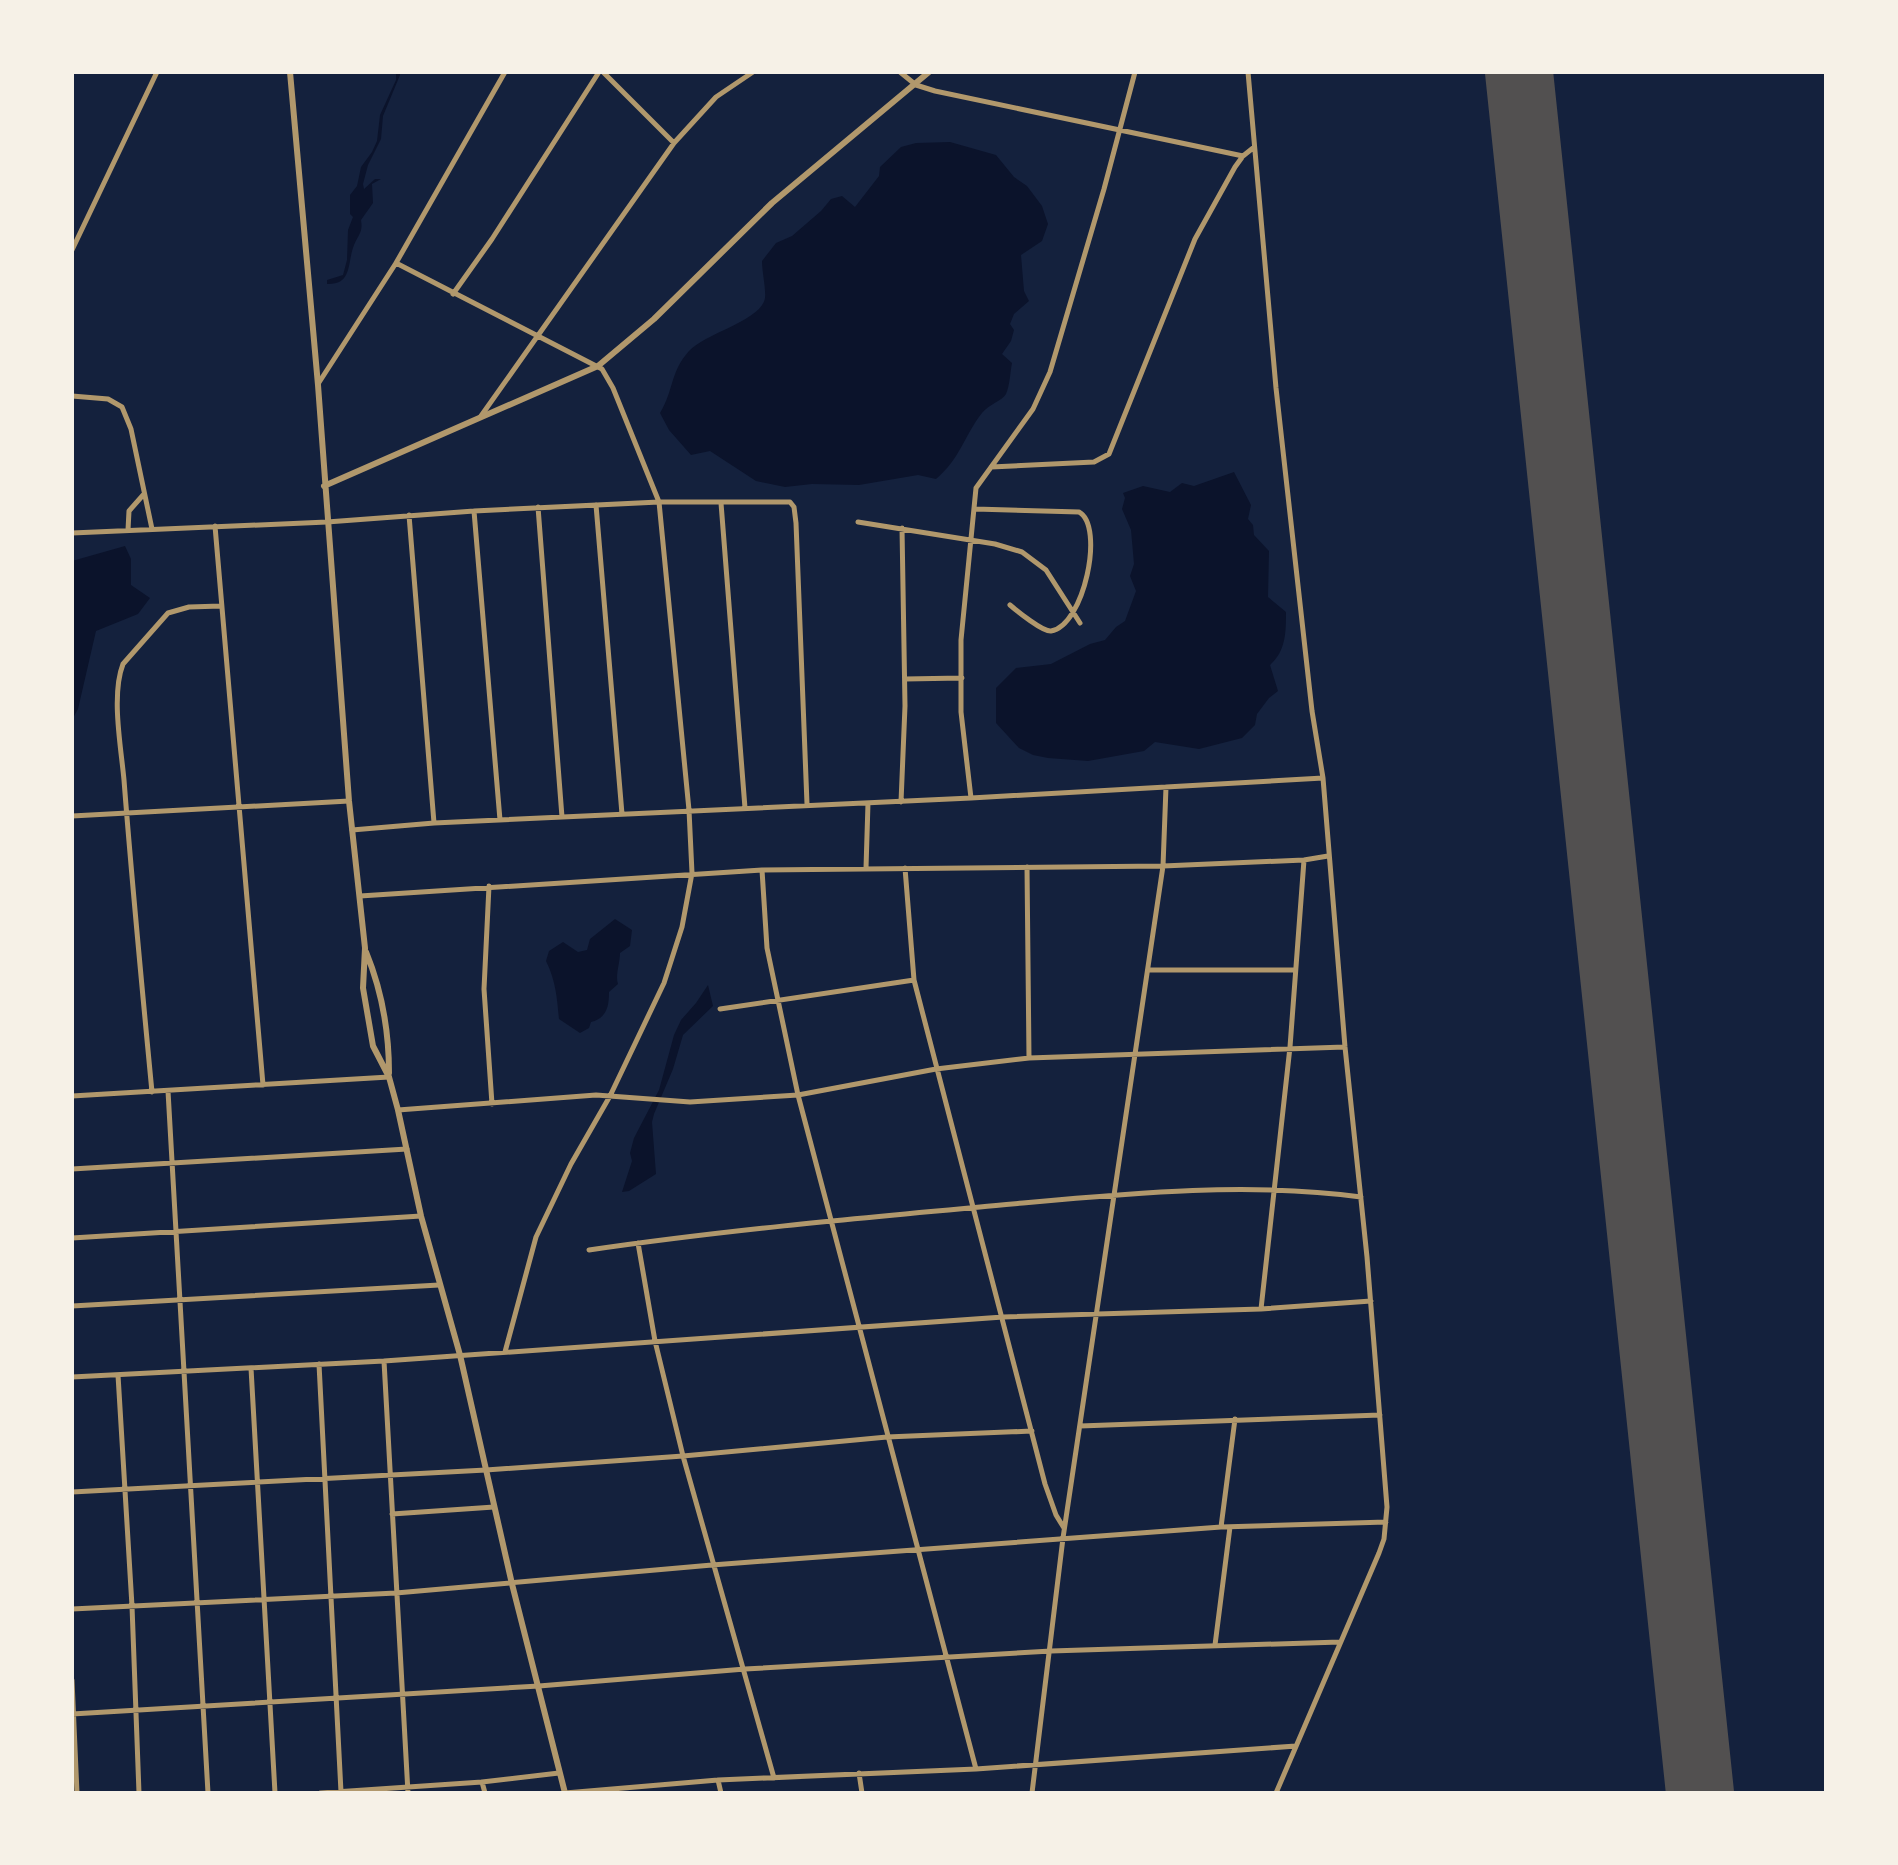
<svg xmlns="http://www.w3.org/2000/svg" width="1898" height="1865" font-family="'Exo 2',sans-serif">
  <style>
    .water { fill: #0b132b }
    .lines { fill: none; stroke-linecap: round; stroke-linejoin: round }
    .runway { stroke: #525050; stroke-width: 68 }
    .minor { stroke: #b1986c; stroke-width: 5 }
    .tertiary { stroke: #b1986c; stroke-width: 6 }
  </style>
  <rect width="100%" height="100%" fill="#14213d"/>
  <!-- water -->
  <path class="water" d="M396 72H400V75L383 116 381 139 368 165 363 184 364 189 375 179H381L372 184 373 203 361 220C363 232 359 234 354 245 347 262 353 285 327 284V280L343 275 347 260 348 230 353 217 350 214V195L357 186 361 167 372 152 377 141 380 115 396 80Z
    M950 142 996 155 1014 177 1027 186 1042 206 1048 224 1042 241 1021 255 1024 291 1029 301 1014 314 1010 324 1014 330 1011 341 1002 354 1012 363C1010 373 1010 385 1006 394 1002 401 989 404 982 413 964 436 960 459 936 479L918 475 859 485 812 484 785 487 756 481 710 451 691 455 669 430 660 413C674 390 670 372 689 351 705 333 761 321 765 298 766 288 762 272 762 261L776 243 792 236 821 211 831 199 842 196 855 207 879 176 880 167 901 147 916 143Z
    M1234 472 1251 505 1248 519 1253 525 1254 535 1269 551 1268 597 1286 612C1286 632 1286 651 1270 665L1278 691 1269 698 1257 714 1255 725 1242 738 1199 749 1155 742 1144 751 1088 761 1048 758 1033 755 1019 748 996 723V688L1016 668 1051 664 1090 644 1105 640 1116 627 1125 621 1136 591 1130 576 1134 564 1131 530 1122 509 1125 498 1123 493 1143 486 1170 492 1182 483 1194 486Z
    M125 546 131 559V585L150 598 138 614 96 631 78 709 72 720V561Z
    M615 919 632 930 630 946 620 953C620 963 615 976 618 984L609 992C609 1006 607 1018 591 1022L589 1028 580 1033 559 1019C557 999 556 981 546 961L549 951 563 942 578 952 587 950 590 939Z
    M708 985 713 1006 683 1035 673 1069 654 1114 652 1122 656 1174 629 1191 622 1192 632 1161 630 1153 634 1138 659 1090 674 1035 681 1020 696 1003Z"/>
  <g class="lines">
    <!-- runway -->
    <path class="runway" d="M1519 72 1700 1793"/>
    <!-- minor -->
    <path class="minor" d="M603 72 674 143
      M900 72 916 85 935 91 1243 156
      M1248 72 1276 388 1312 711 1323 778 1345 1047 1367 1257 1387 1507 1384 1539 1379 1553 1276 1793
      M72 250 157 72
      M396 263 602 369 613 388 659 502 689 810 692 873 682 927 664 983 610 1096 571 1164 536 1237 505 1352
      M453 294 492 239 599 72
      M318 384 396 263 505 72
      M72 396 108 399 122 407 131 429 152 529
      M481 416 674 143 716 97 753 72
      M991 467 1094 462 1109 454 1195 239 1235 167 1243 156 1253 148
      M721 503 745 808
      M596 505 622 814
      M538 507 562 817
      M975 509 1079 512C1105 526 1084 626 1051 631 1043 632 1017 611 1010 605
      M474 511 500 820
      M409 515 434 823
      M858 522 995 544 1022 552 1046 570 1080 623
      M215 526 263 1085
      M128 530 129 511 144 494
      M72 533 327 522 474 511 659 502H790L794 507 796 523 807 804
      M905 679 962 678
      M971 798 961 712V640L976 488 1033 409 1050 372 1104 189 1135 72
      M901 802 905 706 902 528
      M72 816 349 801
      M352 830 434 823 971 798 1323 778
      M1027 867 1029 1058
      M866 868 868 803
      M905 868 914 980 1045 1484 1056 1515 1064 1528
      M762 870 767 948 798 1095 976 1769
      M489 886 484 989 492 1104
      M360 896 762 870 1163 866 1304 860 1328 856
      M1149 970H1295
      M720 1009 914 980
      M168 1091 208 1793
      M152 1092C142 988 132 884 124 780 121 747 111 695 123 664L168 613 189 607 221 606
      M72 1096 389 1077
      M398 1110 596 1095 690 1102 798 1095 936 1069 1029 1058 1345 1047
      M72 1169 407 1149
      M72 1238 421 1216
      M638 1243 655 1341 683 1456 774 1778
      M589 1250C719 1231 849 1219 980 1207 1104 1196 1237 1180 1361 1197
      M72 1306 439 1285
      M1261 1309 1290 1047 1304 860
      M384 1361 408 1793
      M319 1364 341 1792
      M251 1368 275 1793
      M118 1375 132 1606 139 1793
      M72 1377 384 1361 1003 1317 1261 1309 1371 1301
      M1080 1426 1380 1415
      M72 1492 486 1470 683 1456 887 1437 1032 1431
      M392 1514 494 1507
      M1221 1527 1235 1419
      M72 1609 396 1593 712 1565 1221 1527 1386 1522
      M1215 1645 1230 1527
      M72 1680 77 1793
      M72 1714 539 1686 745 1669 1051 1651 1340 1642
      M859 1773 862 1793
      M718 1780 721 1793
      M482 1782 485 1793
      M320 1793 482 1782 559 1773
      M565 1793 718 1780 976 1769 1296 1746
      M1032 1793 1063 1538 1163 866 1166 787"/>
    <!-- tertiary -->
    <path class="tertiary" d="M290 72 318 385 349 801 365 948 363 988 373 1046 389 1077 398 1110 421 1216 460 1355 512 1584 565 1793
      M324 486 598 366 654 319 772 203 929 72
      M366 952C382 991 389 1030 389 1073"/>
  </g>
  <!-- border -->
  <rect width="1898" height="1865" fill="none" stroke="#f6f1e7" stroke-width="148"/>
</svg>
